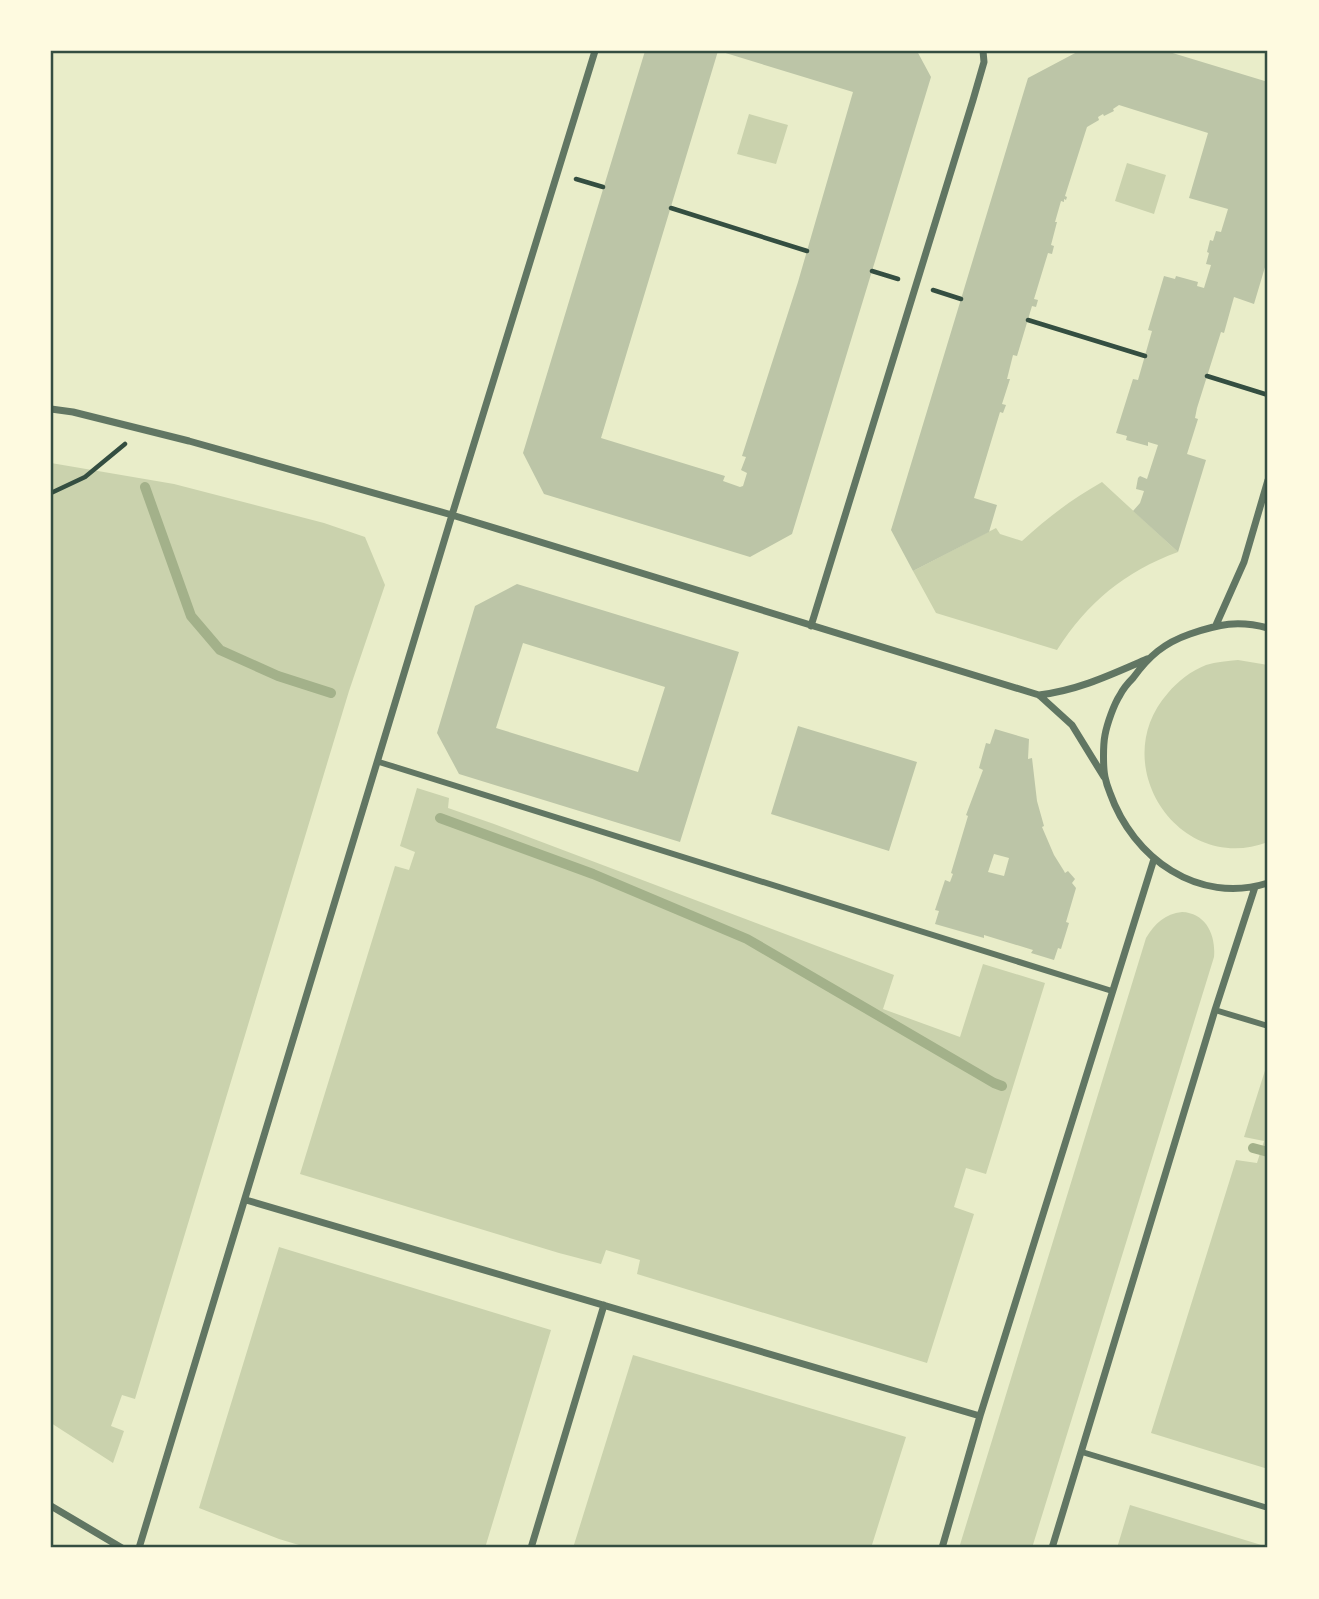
<svg xmlns="http://www.w3.org/2000/svg" width="1319" height="1599" font-family="Literata,serif">
  <style>
    .green { fill: #cad2ad }
    .lines { fill: none; stroke-linecap: round; stroke-linejoin: round }
    .stream { stroke: #a3b18a; stroke-width: 10 }
    .building { fill: #bcc5a7; fill-rule: evenodd }
    .path { stroke: #344e41; stroke-width: 4.5 }
    .pedestrian { stroke: #617663; stroke-width: 6 }
    .minor { stroke: #617663; stroke-width: 7 }
    .neatline { fill: none; stroke: #344e41; stroke-width: 2.5 }
  </style>
  <rect width="100%" height="100%" fill="#e9edc9"/>
  <!-- green -->
  <path class="green" d="M749 114 788 125 776 164 737 154Z
    M1127 163 1166 175 1154 214 1115 201Z
    M51 463 174 484 324 523 365 537 385 585 349 691 135 1399 122 1395 111 1426 124 1431 113 1463 51 1423Z
    M1102 482 1178 552C1124 572 1088 602 1057 650L936 613 913 571 996 528 1000 534 1022 541C1047 518 1072 499 1102 482Z
    M1238 660 1268 665V842C1179 876 1105 764 1168 693 1178 681 1191 671 1206 665 1216 662 1228 661 1238 660Z
    M417 788 449 798 448 808 494 824 894 975 883 1009 960 1037 983 964 1045 983 986 1174 966 1168 954 1207 974 1214 927 1363 637 1274 640 1260 606 1250 601 1264 559 1253 300 1174 395 866 409 870 415 852 400 846Z
    M1182 912C1206 913 1216 935 1214 957L1032 1548H959L1146 938C1155 923 1165 914 1182 912Z
    M1268 1061V1469L1151 1433 1236 1160 1257 1163 1264 1141 1244 1137Z
    M279 1247 551 1330 485 1548H309L279 1539 199 1508Z
    M633 1355 906 1437 871 1548H573Z
    M1130 1505 1268 1547V1548H1117Z"/>
  <g class="lines">
    <!-- stream -->
    <path class="stream" d="M145 487 191 616 220 650 278 676 331 693
      M440 818 593 874 747 939 994 1083 1002 1086
      M1253 1148 1268 1152"/>
  </g>
  <!-- building -->
  <path class="building" d="M645 51H718L601 438 725 476 723 481 740 487 743 486 747 473 741 470 746 457 742 456 798 282 853 92 719 51H917L931 77 792 534 750 557 544 494 523 453Z
    M1079 51H1166L1268 82V257L1254 304 1234 297 1224 333 1221 332 1197 408 1195 418 1198 419 1187 454 1206 460 1178 552 1133 511 1140 503 1144 491 1136 489 1138 478 1140 476 1147 479 1158 445 1148 442V446L1126 440 1127 436 1116 433 1133 379 1138 380 1152 331 1148 330 1164 276 1175 279 1176 276 1198 282 1197 286 1204 288 1211 265 1206 264 1209 253 1207 252 1210 240 1213 241 1216 231 1221 232 1228 209 1189 198 1208 133 1119 105 1113 109 1114 111 1104 116 1103 114 1098 117 1099 120 1087 127 1065 196 1067 197 1066 200 1064 199V202L1061 201 1055 222H1057L1051 245 1054 246 1052 254 1048 253 1034 299 1038 300 1036 307 1032 306 1017 356 1013 355 1007 379H1010L1002 404 1006 405 1003 413 1000 412 974 498 997 505 989 532 913 571 891 530 1028 78Z
    M517 584 739 652 680 842 459 774 437 733 443 713 475 606ZM523 643 665 687 638 772 496 728Z
    M798 726 917 762 889 851 771 814Z
    M995 729 1029 739 1028 759 1032 758 1037 801 1044 826 1042 827 1054 855 1064 871 1065 873 1068 871 1075 879 1072 883 1076 888 1066 922 1069 923 1061 949 1058 948 1054 960 1031 953 1033 950 984 935V938L935 924 939 911 935 910 945 880 950 882 953 874 951 873 968 816 966 815 983 770 979 768 986 743 990 744ZM994 854 1009 858 1004 876 988 872Z"/>
  <g class="lines">
    <!-- path -->
    <path class="path" d="M576 179 603 187
      M671 208 807 251
      M872 271 898 279
      M933 290 961 299
      M1028 320 1145 356
      M1207 376 1268 395
      M51 493 85 477 125 444"/>
    <!-- pedestrian -->
    <path class="pedestrian" d="M379 762 1112 991
      M1215 1010 1268 1026
      M1082 1452 1268 1508"/>
    <!-- minor -->
    <path class="minor" d="M51 409 73 412 189 441 452 515 1039 695 1072 725 1104 777
      M1216 625 1244 562 1268 480
      M811 626 973 100 984 62 983 51
      M1268 628C1238 620 1219 624 1190 634 1164 643 1149 656 1133 678 1128 683 1123 689 1120 695 1114 704 1107 724 1105 735 1103 745 1103 768 1105 777 1106 782 1108 788 1110 793 1133 858 1198 905 1268 883
      M1039 695C1079 690 1110 675 1147 659
      M246 1200 980 1416
      M51 1506 122 1548
      M139 1548 452 515 595 51
      M531 1548 604 1305
      M942 1548 980 1416 1154 859
      M1052 1548 1215 1010 1255 887"/>
  </g>
  <!-- border -->
  <rect width="1319" height="1599" fill="none" stroke="#fefae0" stroke-width="105"/>
  <rect x="52" y="52" width="1214" height="1494" class="neatline"/>
</svg>
